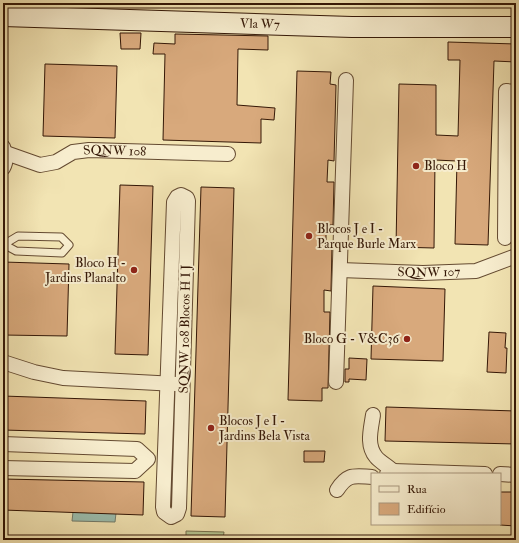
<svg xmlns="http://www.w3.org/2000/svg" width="519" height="543" font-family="'IM FELL Double Pica',serif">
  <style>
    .green { fill: #b5c590; stroke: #746e4b }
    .water { fill: #9bbeaf; stroke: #727b6b }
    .building { fill: #d8a97c; stroke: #341706 }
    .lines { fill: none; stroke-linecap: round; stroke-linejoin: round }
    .service-casing { stroke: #644a31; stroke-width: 9 }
    .minor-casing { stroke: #644a31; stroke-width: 16 }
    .secondary-casing { stroke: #341706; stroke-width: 22 }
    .service { stroke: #f7edce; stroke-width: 7 }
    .minor { stroke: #f7edce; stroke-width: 14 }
    .secondary { stroke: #f7edce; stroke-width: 20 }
    .poi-dot { fill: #8f2418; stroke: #f7edce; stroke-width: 1.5 }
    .labels { text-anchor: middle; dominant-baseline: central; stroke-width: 4; stroke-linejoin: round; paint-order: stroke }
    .street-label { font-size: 13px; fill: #341706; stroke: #f7edce }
    .poi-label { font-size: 13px; fill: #341706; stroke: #f7edce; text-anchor: start }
  </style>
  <rect width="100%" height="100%" fill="#f2e4b3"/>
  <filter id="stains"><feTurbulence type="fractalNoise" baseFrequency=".005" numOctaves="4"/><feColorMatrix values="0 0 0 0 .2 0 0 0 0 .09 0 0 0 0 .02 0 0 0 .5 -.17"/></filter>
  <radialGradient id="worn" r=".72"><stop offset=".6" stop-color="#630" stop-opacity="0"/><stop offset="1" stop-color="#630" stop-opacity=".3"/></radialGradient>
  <!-- green -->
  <path class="green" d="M186 531 224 532 223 540H186Z"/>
  <!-- water -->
  <path class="water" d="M73 512 116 513 115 522 72 521Z"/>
  <!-- building -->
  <path class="building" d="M120 33H141L140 49H121Z
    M175 34 268 36V50L238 49 237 105 275 108 274 120 261 119V143L163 140 165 54H153L154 43 175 44Z
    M448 42 516 44V62L494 61 488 245 455 244 457 161 435 160 434 248 396 247 399 84 436 85V135L458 136 460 60H448Z
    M45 64 117 66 115 138 43 136Z
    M297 71 331 72 330 84 336 85 334 161 328 160 327 182H334L333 225H326V247H332L331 291 324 290V312H330L328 388H322V401L288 400Z
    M120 185 153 186 148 355 115 354Z
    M201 187 234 188 225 517 191 516Z
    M3 262 69 264 67 336 3 335Z
    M373 286 445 289 443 361 371 359Z
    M489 332 506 333 505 348H507L506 373 487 372Z
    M349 358 367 359 366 380 349 379V382H345V369H349Z
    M3 396 146 401 145 434 3 430Z
    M386 407 516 411V444L385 441Z
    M304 451H325L324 462H304Z
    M3 479 144 482 143 515 3 510Z
    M500 492H516V526L500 525Z"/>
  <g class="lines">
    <defs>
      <path id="service" d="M3 245 18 236 61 237 69 245 62 253 16 251 5 245"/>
      <g id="minor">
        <path d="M3 147C6 154 7 161 3 168"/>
        <path id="s1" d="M6 153 40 165 56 162 73 152 89 150 228 154"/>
        <path d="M181 195 187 198 188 201 179 508 177 514 171 517 164 512 163 507 174 202 177 197Z"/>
        <path d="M505 238 506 91 516 92"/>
        <path id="s2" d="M340 270 423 273 476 271 516 256"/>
        <path d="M3 362 34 372 63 378 176 384"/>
        <path d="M336 382 346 80"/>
        <path d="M373 415C371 429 366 445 376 457 380 462 388 466 393 471"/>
        <path d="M3 444 137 449 148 459 135 471 3 468"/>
        <path d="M387 474 393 471 485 474"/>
        <path d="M500 474 516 475"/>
        <path d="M337 490C348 473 354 476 372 477"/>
      </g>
      <g id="secondary">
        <path id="s3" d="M3 16 352 27H516"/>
      </g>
    </defs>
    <!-- service casing -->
    <use href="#service" class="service-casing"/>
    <!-- minor casing -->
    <use href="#minor" class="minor-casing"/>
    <!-- secondary casing -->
    <use href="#secondary" class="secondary-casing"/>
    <!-- service -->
    <use href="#service" class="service"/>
    <!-- minor -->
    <use href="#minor" class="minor"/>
    <!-- secondary -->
    <use href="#secondary" class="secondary"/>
  </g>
  <!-- markers -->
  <g class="poi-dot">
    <circle cx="416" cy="166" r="4"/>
    <circle cx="309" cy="236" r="4"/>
    <circle cx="134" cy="270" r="4"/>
    <circle cx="407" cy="339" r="4"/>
    <circle cx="211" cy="428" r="4"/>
  </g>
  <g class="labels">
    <!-- street labels -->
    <g class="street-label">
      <text stroke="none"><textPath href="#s3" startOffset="257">Vla W7</textPath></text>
      <text stroke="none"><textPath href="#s1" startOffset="114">SQNW 108</textPath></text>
      <text stroke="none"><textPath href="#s2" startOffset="89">SQNW 107</textPath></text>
      <text transform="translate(185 329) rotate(-89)">SQNW 108 Blocos H I J</text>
    </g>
    <!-- poi labels -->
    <g class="poi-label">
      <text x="424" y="166">Bloco H</text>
      <text x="317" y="229">Blocos J e I -<tspan x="317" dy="15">Parque Burle Marx</tspan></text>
      <text x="126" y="263" text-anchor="end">Bloco H -<tspan x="126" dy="15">Jardins Planalto</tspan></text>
      <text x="399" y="339" text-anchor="end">Bloco G - V&amp;C36</text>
      <text x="219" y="421">Blocos J e I -<tspan x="219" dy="15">Jardins Bela Vista</tspan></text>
    </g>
  </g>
  <!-- margin -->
  <rect width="519" height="543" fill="none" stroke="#f2e4b3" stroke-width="16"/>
  <rect x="4" y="4" width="511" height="535" fill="none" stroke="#341706" stroke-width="2"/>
  <rect x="8" y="8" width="503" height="527" fill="none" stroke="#341706"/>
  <!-- legend -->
  <rect x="371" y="473" width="130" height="52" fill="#f7edce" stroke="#a9977e"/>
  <rect x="379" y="486" width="20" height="6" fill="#f7edce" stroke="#a9977e"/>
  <text x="407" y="493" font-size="12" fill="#341706">Rua</text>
  <rect x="379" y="503" width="20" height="12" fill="#d8a97c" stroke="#a9977e"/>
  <text x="407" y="513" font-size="12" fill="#341706">Edifício</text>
  <rect width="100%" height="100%" filter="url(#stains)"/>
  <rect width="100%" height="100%" fill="url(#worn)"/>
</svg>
